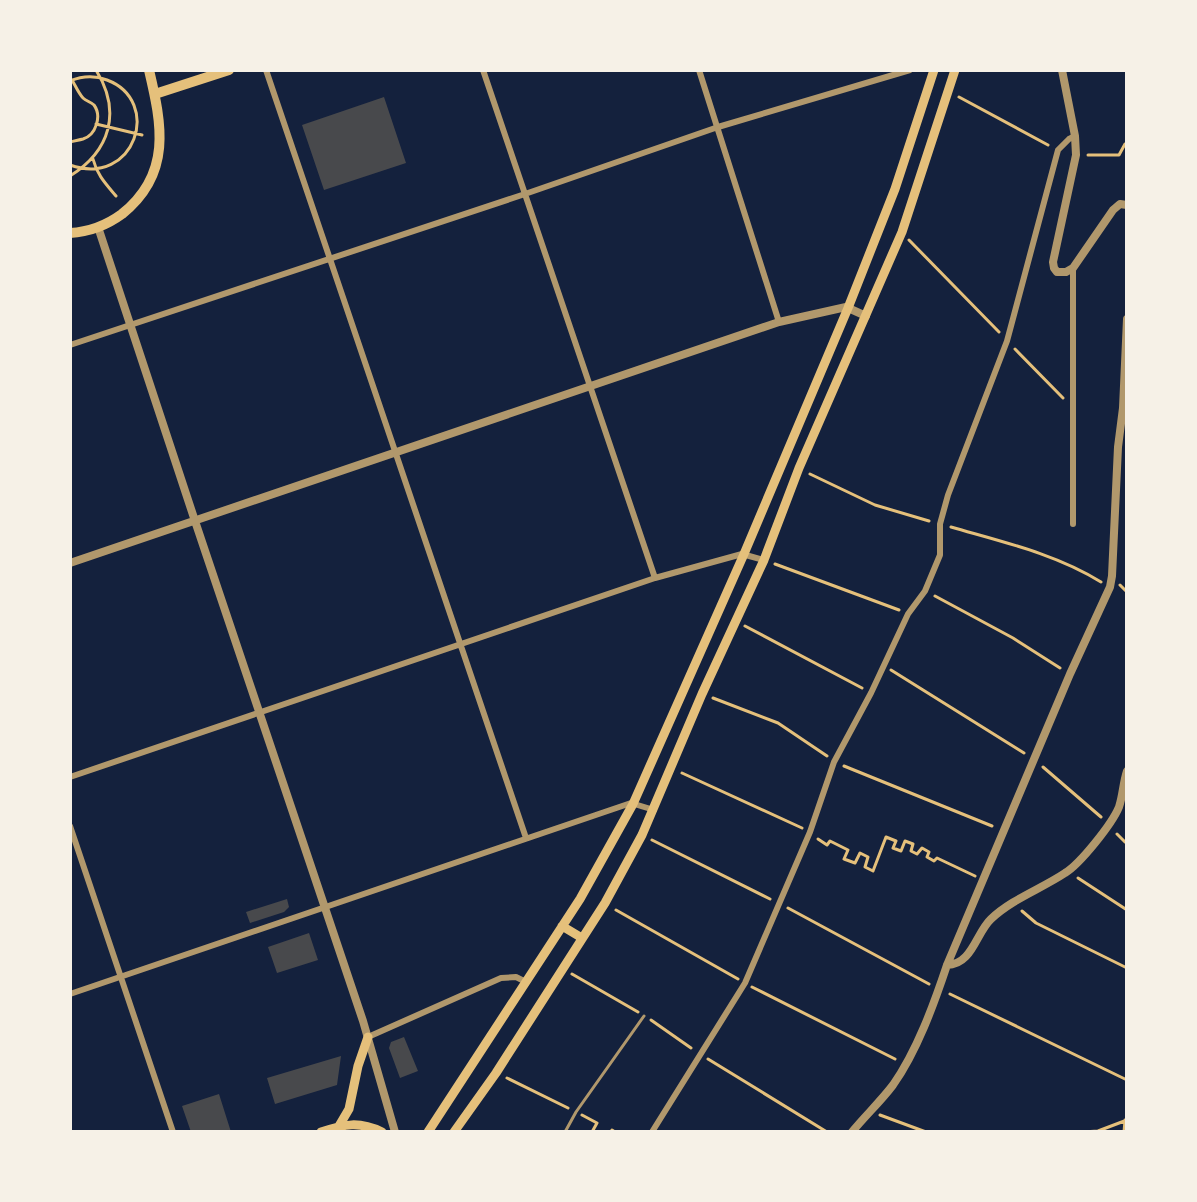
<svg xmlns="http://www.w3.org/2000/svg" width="1197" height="1202" font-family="'Public Sans',sans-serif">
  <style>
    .building { fill: #48494c }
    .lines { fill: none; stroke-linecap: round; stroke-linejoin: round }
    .path { stroke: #e5c07b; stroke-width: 3 }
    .service { stroke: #b1986c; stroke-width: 3 }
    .minor { stroke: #b1986c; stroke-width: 6 }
    .tertiary { stroke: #b1986c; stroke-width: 8 }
    .secondary { stroke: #e5c07b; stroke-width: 9 }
    .primary { stroke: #e5c07b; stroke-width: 10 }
  </style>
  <rect width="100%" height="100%" fill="#14213d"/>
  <!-- building -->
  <path class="building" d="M384 97 406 163 324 190 302 125Z
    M287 899 289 907 284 912 250 923 246 912Z
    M309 933 318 960 277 973 268 947Z
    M404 1037 418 1071 400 1078 389 1048 391 1042Z
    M341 1056 337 1085 275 1104 267 1078Z
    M219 1094 231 1132H191L182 1106Z"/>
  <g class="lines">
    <!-- path -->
    <path class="path" d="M70 81C82 76 94 75 107 80 163 101 135 188 70 165
      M959 97 1048 145
      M96 124 142 135
      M70 142C74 141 79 140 83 139 96 135 102 116 94 105 91 102 86 101 83 98 79 94 75 85 72 80
      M1088 155H1119L1125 144 1127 145
      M93 159C97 175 106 184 116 196
      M70 176C110 151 122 112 96 70
      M909 240 999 332
      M1015 349 1063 398
      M810 474 875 505 929 521
      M951 527C1003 542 1056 554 1101 582
      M775 564 899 610
      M1120 585 1127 592
      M935 596 1013 638 1060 668
      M745 626 862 688
      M891 670 1024 753
      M713 698 778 723 827 756
      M844 766 992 826
      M1043 767 1101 817
      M682 773 802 828
      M1117 834 1125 842 1127 839
      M818 839 827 845 830 841 848 850 844 859 855 863 860 853 868 857 865 867 873 871 886 837 896 841 893 848 901 851 905 841 913 844 911 851 917 854 922 848 929 852 927 857 934 861 937 858 975 876
      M652 840 770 899
      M1078 878 1127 910
      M788 908 929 984
      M616 910 738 979
      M1022 911 1036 923 1127 968
      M572 974 638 1012
      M752 987 895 1059
      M950 994 1127 1080
      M651 1020 691 1048
      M708 1059 827 1132
      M507 1078 568 1108
      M582 1115 597 1123 592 1132
      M880 1115 926 1132
      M611 1132 612 1130 615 1132
      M1083 1132 1098 1131 1127 1120
      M1124 1132 1125 1120"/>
    <!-- service -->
    <path class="service" d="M565 1132 576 1112 644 1016"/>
    <!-- minor -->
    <path class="minor" d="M266 70 526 838
      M483 70 655 578
      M699 70 779 322
      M70 345 525 194 718 127 910 70
      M1073 524V268
      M70 777 655 578 742 554 764 560
      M70 826 173 1132
      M70 994 631 803 654 810
      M368 1037 501 978 516 977 526 982
      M652 1132 745 983 810 832 834 762 871 693 908 614 925 591 940 555V524L948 495 1007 341 1058 150 1069 139 1075 136"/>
    <!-- tertiary -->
    <path class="tertiary" d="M1062 70 1075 136 1076 155 1053 262 1054 268 1057 272H1066L1073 268 1113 210 1120 204 1127 205
      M98 227 195 521 363 1021 395 1132
      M70 563 779 322 846 307 866 316
      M947 965C972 965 976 933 991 919 1012 899 1041 889 1065 873 1080 864 1112 824 1119 807 1123 795 1123 783 1127 771
      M852 1132C865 1116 881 1101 893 1085 917 1051 934 1004 947 965L1070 674 1110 587 1112 576 1118 447 1123 408 1127 319"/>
    <!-- secondary -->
    <path class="secondary" d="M562 926 582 938
      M339 1126 349 1109 358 1066 368 1037
      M321 1132C345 1124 359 1121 382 1132
      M428 1132 580 899 633 804 744 554 848 308 895 189 934 70
      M454 1132 496 1073 605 903 642 835 702 694 764 560 799 468 902 232 955 70"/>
    <!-- primary -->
    <path class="primary" d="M155 94 229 70
      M70 233C88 232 107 225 122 214 172 174 162 125 149 70"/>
  </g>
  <!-- border -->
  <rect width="1197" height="1202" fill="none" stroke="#f6f1e7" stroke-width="144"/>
</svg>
